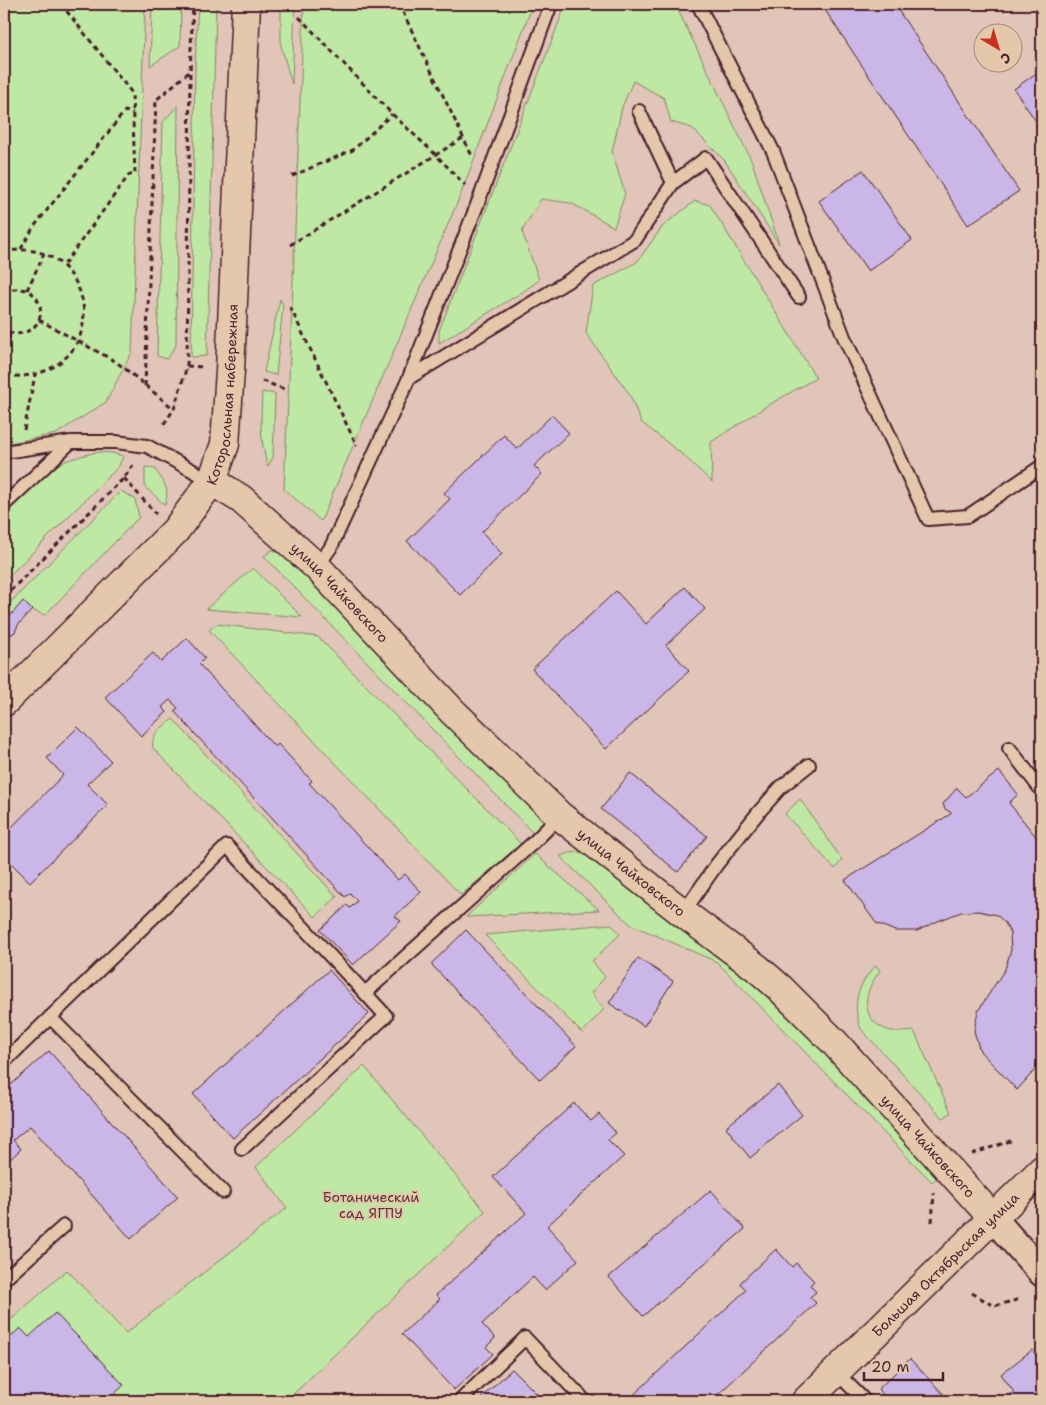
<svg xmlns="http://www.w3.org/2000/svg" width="1046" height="1405" font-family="'Shantell Sans',sans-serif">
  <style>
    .green { fill: #bfe8a4; stroke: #848468 }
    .building { fill: #cab7e7; stroke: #4a1f2b }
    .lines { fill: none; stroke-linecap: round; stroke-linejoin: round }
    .lane-casing { stroke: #4a1f2b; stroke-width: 16 }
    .street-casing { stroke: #4a1f2b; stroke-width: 30 }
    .secondary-casing { stroke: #4a1f2b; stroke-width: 31 }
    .path { stroke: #4a1f2b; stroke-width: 3; stroke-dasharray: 5 4; stroke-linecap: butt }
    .lane { stroke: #e5c8ac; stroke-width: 12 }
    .street { stroke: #e5c8ac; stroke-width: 26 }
    .secondary { stroke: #e5c8ac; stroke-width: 28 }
    .labels { text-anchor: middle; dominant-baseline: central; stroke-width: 4; stroke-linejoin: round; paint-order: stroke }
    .street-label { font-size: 14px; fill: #4a1f2b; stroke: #e5c8ac }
    .park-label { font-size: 14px; fill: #563337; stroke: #e5c8ac }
  </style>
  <rect width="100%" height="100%" fill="#e0c5b8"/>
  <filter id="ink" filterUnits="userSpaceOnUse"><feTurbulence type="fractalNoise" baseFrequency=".02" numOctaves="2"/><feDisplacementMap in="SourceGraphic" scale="10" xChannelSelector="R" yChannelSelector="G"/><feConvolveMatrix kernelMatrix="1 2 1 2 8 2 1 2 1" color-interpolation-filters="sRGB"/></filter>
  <g filter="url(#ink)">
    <!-- green -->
    <path class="green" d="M4 4H145L132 352 106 402 56 434 4 444Z
      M152 4H181L180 46 150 66Z
      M198 4H216L207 356 191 357 195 69Z
      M281 4H295L292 84 281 46Z
      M304 4H533L460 196 321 521 284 489C292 327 297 166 304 4Z
      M566 4H675L752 162 779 244 725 161 692 128 671 122 664 98 633 81 622 107 612 152 625 194 614 227 571 203 541 199 522 231 539 280 524 291 439 343V331Z
      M178 105 176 345 167 359 157 356 163 122Z
      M695 201 710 205 816 378 765 407 711 442 712 482 683 455 641 422 630 395 586 333 593 286 637 262 663 226Z
      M280 299 283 305 276 375 264 372Z
      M262 392 275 394 273 457 268 466C259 440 261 419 262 392Z
      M97 452 112 453 123 456 119 466 4 581V512C19 498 35 479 53 467 67 459 82 456 97 452Z
      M145 467 155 469C164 483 170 488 165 505L145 487Z
      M121 491 135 499 139 517 45 615 32 610 23 602 10 616 4 620V609Z
      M272 550 284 555 545 820 533 833 264 556Z
      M253 568 302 617 206 609Z
      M217 624 318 637 521 844 461 895 209 630Z
      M173 719 337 897 315 917 153 748C151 732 162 728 173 719Z
      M800 799 842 860 835 869 785 814Z
      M580 852 590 857 722 957 760 990 843 1071 939 1175 932 1182 717 962 630 924 560 856 570 853Z
      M535 854 599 910 466 917Z
      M611 924 620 934 592 961 605 977 591 993 604 1009 582 1033 485 935Z
      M876 965 880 971C852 1005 870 1038 914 1031L951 1113 943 1118 861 1029C851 1004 858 984 876 965Z
      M364 1066 485 1211 286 1401H4V1326L67 1270 126 1333 287 1208 256 1167Z"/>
    <!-- building -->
    <path class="building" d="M821 4H894L1019 191 968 225Z
      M1042 69V130L1014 89Z
      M863 170 912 240 868 271 819 201Z
      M552 415 569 433 534 466 542 474 482 532 502 554 460 595 407 541 450 499 444 493 504 435 517 449Z
      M685 587 705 609 666 645 689 671 606 749 532 669 616 591 646 624Z
      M23 601 32 610 18 625 15 632 10 635 5 634 4 632V620L10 616Z
      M187 638 205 658 199 664 275 747 278 744 312 781 309 783 398 880 405 874 421 892 395 916 401 921 353 965 320 930 347 905 350 908 357 901 350 893 345 897 174 711 178 708 170 700 162 707 167 712 141 736 105 697 153 653 161 662Z
      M78 727 111 761 87 784 108 805 30 882 10 862 4 868V835L63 775 47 758Z
      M999 771 1018 794 1009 803 1042 844V1062L1017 1090 980 1051 974 1031 978 1011 1005 969 1011 950 1010 933 1005 923 997 915 978 911 961 912 938 921 917 931H895L876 923 845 880 952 813 945 809 943 804 957 788 966 797Z
      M630 773 707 836 678 872 601 809Z
      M466 930 576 1046 540 1080 431 964Z
      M638 958 673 981 644 1026 609 1003Z
      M329 970 369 1014 233 1138 193 1094Z
      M49 1051 178 1197 131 1239 30 1126 13 1140 21 1149 4 1165V1091Z
      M778 1085 802 1115 750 1158 726 1127Z
      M574 1103 591 1121 599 1114 616 1133 608 1140 624 1156 547 1226 578 1260 545 1290 533 1277 482 1324 495 1338 486 1347 493 1354 454 1390 402 1334 440 1299 436 1295 526 1213 493 1177Z
      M711 1190 745 1229 643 1316 609 1277Z
      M776 1249 792 1267 796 1263 814 1281 810 1285 816 1292 810 1297 816 1303 711 1401H627L746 1290 740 1283Z
      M55 1313 124 1385 107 1401H11L4 1394V1343L20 1328 29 1337Z
      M1032 1350 1042 1363V1401H1001L1014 1392 1001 1374Z
      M910 1359 950 1401H889L878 1389Z
      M512 1369 544 1401H481L479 1400Z"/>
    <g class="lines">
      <defs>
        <path id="lane" d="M698 4 773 151 844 337 928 519 968 516 1042 466
          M639 111 673 183
          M409 378 635 240 673 183 706 158 799 297
          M4 452 71 442H116L147 446 212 481
          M4 505 71 442
          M317 567 331 547 409 378 479 200 551 4
          M1009 748 1042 791
          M683 913 717 864 758 813 781 787 809 765
          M50 1017 223 1192
          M4 1062 227 846 365 993 534 842 560 816
          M242 1149 386 1016 365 993
          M4 1271 8 1276 64 1226
          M836 1372 865 1401
          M460 1401 525 1338 585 1401"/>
        <path id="street" d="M992 1217 1042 1273"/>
        <g id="secondary">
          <path id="s1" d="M212 481 241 499 317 567 452 711 560 816 683 913 757 968 781 989 833 1041 992 1217"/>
          <path id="s2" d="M4 702 175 531 212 481 225 444 230 371 246 4"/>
          <path id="s3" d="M806 1401 1042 1170"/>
        </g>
      </defs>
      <!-- lane casing -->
      <use href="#lane" class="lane-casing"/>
      <!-- street casing -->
      <use href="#street" class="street-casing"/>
      <!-- secondary casing -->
      <use href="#secondary" class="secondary-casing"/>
      <!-- path -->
      <path class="path" d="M61 4 132 93 135 174 129 175 63 266
        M399 4 473 158
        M299 17 392 114 436 155 465 185
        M292 176 353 150 392 114
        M290 245 463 138
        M21 249 33 228 125 111 133 113
        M4 252C82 233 116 341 45 371 31 376 18 378 4 374
        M27 290 44 254
        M4 293C37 275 55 320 26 332 18 335 10 334 4 329
        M290 307 357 446
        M39 320 113 360 123 367 174 409
        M4 364 10 332
        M187 366 205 367
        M262 381 284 389
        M145 386 156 100 189 72
        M164 424 174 409 187 366 190 72 193 4
        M24 430 35 375
        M124 478 156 514
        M4 597 124 478 133 465
        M972 1154 1013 1140
        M932 1222 934 1193
        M972 1293 994 1306 1020 1299"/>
      <!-- lane -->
      <use href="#lane" class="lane"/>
      <!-- street -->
      <use href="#street" class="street"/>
      <!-- secondary -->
      <use href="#secondary" class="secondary"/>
    </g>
  </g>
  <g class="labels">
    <!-- street labels -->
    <g class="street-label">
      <text stroke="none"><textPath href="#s2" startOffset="392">Которосльная набережная</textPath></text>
      <text stroke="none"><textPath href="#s1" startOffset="170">улица Чайковского</textPath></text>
      <text stroke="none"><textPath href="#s1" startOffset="575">улица Чайковского</textPath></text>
      <text stroke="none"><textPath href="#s1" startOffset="980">улица Чайковского</textPath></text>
      <text stroke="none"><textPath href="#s3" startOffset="195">Большая Октябрьская улица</textPath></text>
    </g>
    <!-- park labels -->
    <g class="park-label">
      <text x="371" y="1197">Ботанический<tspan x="371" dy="16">сад ЯГПУ</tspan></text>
    </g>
  </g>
  <!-- margin -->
  <rect width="1046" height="1405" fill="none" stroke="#e5c8ac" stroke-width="20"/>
  <rect x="10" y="10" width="1026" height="1385" fill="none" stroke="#4a1f2b" stroke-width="2" filter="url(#ink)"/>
  <!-- north arrow -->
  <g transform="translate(998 48) rotate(142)"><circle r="24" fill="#e5c8ac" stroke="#a78478"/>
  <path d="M0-4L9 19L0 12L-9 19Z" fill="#c8321e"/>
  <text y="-8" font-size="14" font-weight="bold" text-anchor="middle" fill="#4a1f2b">С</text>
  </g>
  <!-- scale -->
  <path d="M864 1372v8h79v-8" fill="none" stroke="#4a1f2b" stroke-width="2.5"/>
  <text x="871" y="1372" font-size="15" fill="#4a1f2b" stroke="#e5c8ac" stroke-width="4" paint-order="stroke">20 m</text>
</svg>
